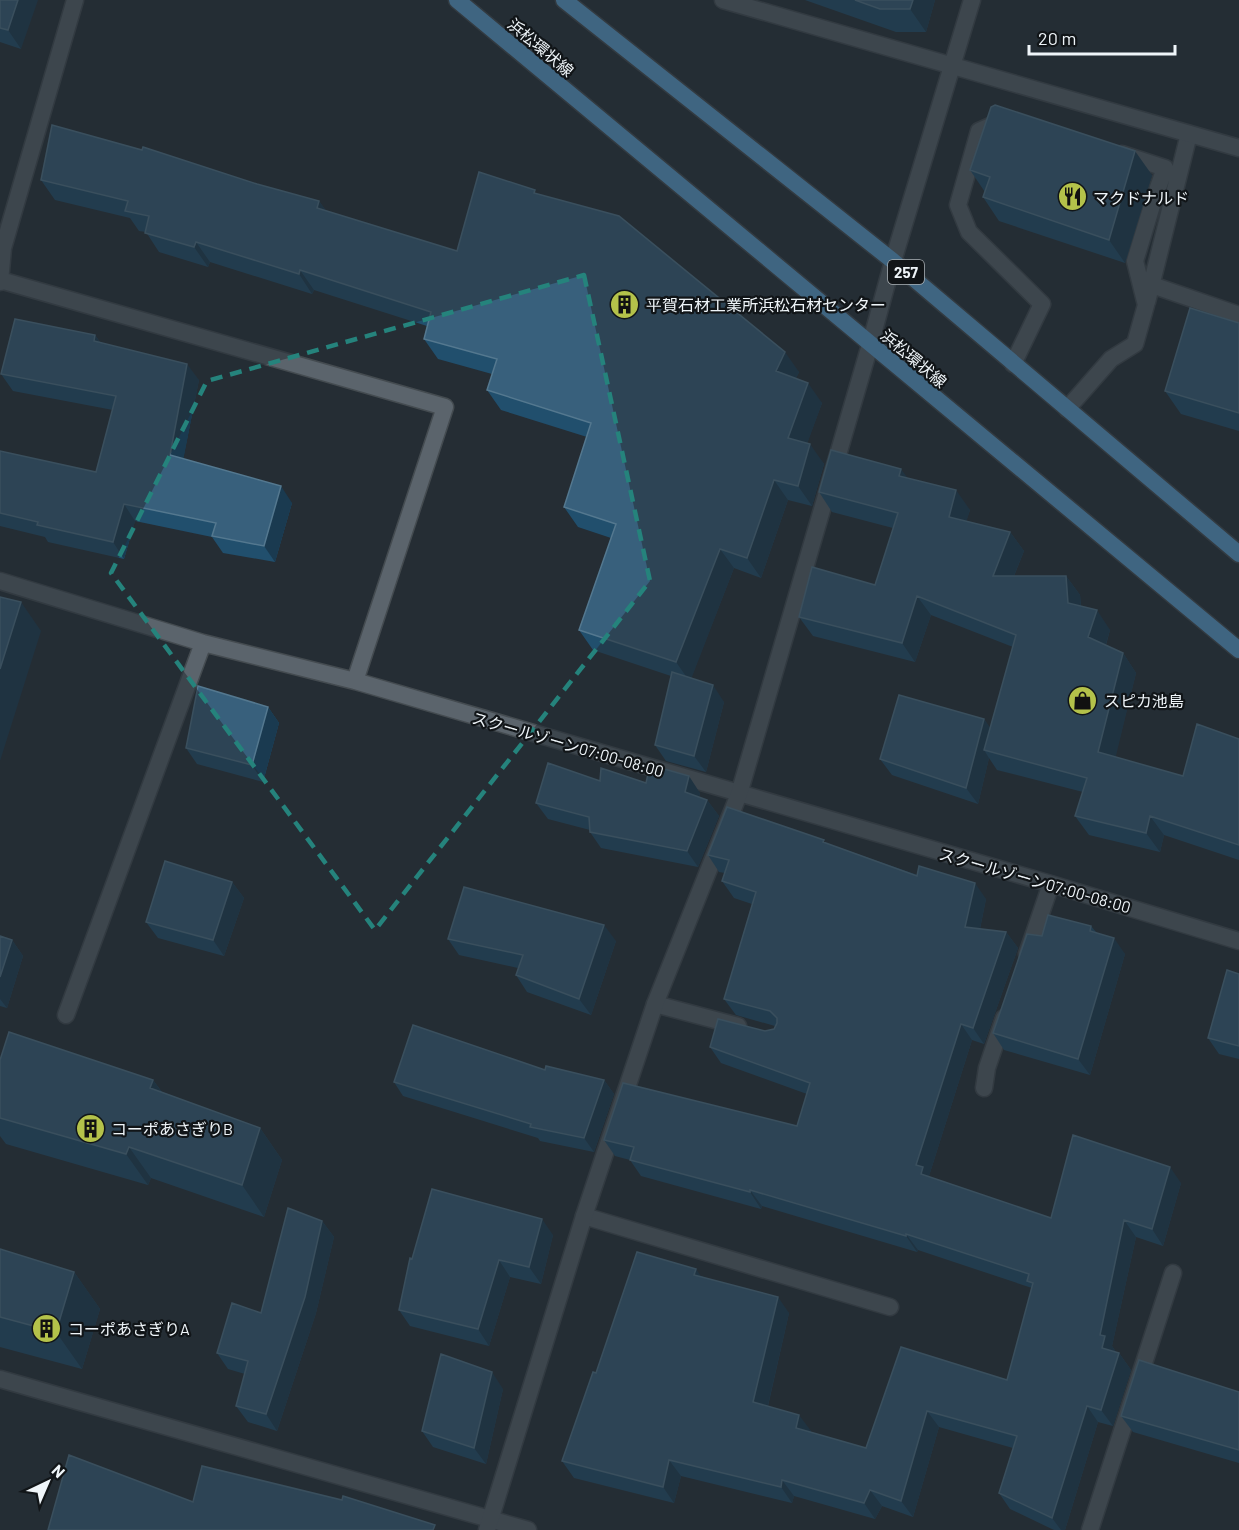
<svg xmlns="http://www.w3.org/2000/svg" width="1239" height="1530" font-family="Barlow,'Noto Sans JP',sans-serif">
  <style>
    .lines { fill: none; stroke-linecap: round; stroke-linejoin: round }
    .service-casing { stroke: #444b50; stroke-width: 19 }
    .minor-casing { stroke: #444b50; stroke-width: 19 }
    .tertiary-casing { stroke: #444b50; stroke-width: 19 }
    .trunk-casing { stroke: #444b50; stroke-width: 19 }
    .service { stroke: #5b646c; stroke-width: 16 }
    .minor { stroke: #5b646c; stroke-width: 16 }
    .tertiary { stroke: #5b646c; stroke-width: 16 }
    .trunk { stroke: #60a8de; stroke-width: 16 }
    .wall { fill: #214f6d }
    .shaded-wall { fill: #1a3a50 }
    .building { fill: #38607c; stroke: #54788f; stroke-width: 1.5 }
    .marked { fill: none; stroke: #25837c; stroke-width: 4.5; stroke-dasharray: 12 8; stroke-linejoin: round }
    .labels { text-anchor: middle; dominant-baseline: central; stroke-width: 4.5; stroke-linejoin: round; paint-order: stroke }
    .shield { fill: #111518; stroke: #acb2b6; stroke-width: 1.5 }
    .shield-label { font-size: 15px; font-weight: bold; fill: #eff5f9 }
    .street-label { font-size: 16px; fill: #eff5f9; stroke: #111518 }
    .poi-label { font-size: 16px; fill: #eff5f9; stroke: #111518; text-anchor: start }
  </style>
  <rect width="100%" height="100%" fill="#252d34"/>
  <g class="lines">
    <defs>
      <path id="service" d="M1004 120 979 131 958 205 969 232 1042 304 1013 364
        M1152 285 1239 315
        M1147 302 1189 134
        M1067 409 1111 359 1135 344 1146 305 1135 261 1154 199 1165 168 1122 154"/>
      <path id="minor" d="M723 0 1239 148
        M0 280 445 407 355 681
        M0 282 3 248 75 0
        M870 345 893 261 972 0
        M0 581 203 643 355 681 1051 884 1239 941
        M1027 954 1051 884
        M655 1004 738 1026
        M66 1015 203 643
        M984 1088 987 1068 1004 1018
        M584 1216 890 1307
        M0 1379 528 1530
        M1090 1530 1173 1273"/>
      <path id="tertiary" d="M487 1530 584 1216 655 1004 739 794 870 345"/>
      <path id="trunk" d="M457 0 1239 650
        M564 0 893 261 1239 554"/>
    </defs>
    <!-- service casing -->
    <use href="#service" class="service-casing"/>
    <!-- minor casing -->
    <use href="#minor" class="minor-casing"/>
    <!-- tertiary casing -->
    <use href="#tertiary" class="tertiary-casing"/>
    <!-- trunk casing -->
    <use href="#trunk" class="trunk-casing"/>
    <!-- service -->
    <use href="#service" class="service"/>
    <!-- minor -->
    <use href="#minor" class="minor"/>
    <!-- tertiary -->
    <use href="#tertiary" class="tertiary"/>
    <!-- trunk -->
    <use href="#trunk" class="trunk"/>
  </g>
  <!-- wall -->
  <path class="wall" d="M0 0 21 49 0 42Z
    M805 0H935L926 32H896Z
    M970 170 1152 175 1125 263 999 221 983 197 985 192Z
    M41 180 257 184 319 201 326 211 457 251 538 194 799 372 796 378 822 403 807 443 824 464 812 506 788 500 761 578 734 568 691 678 724 702 706 772 666 761 655 745 671 676 593 650 579 630 611 538 578 527 564 507 587 437 501 410 487 390 492 374 438 359 424 339 427 326 314 290 312 294 210 262 208 267 159 252 146 232 139 231 130 218 55 200Z
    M1239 323V431L1181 414 1165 391Z
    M95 335 100 342 199 380 183 459 292 503 275 562 223 553 212 537 135 521 124 559 48 542 45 537 0 526V451L96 472 113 410 13 391 1 374Z
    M908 478 970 510 966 521 1010 532 1024 551 1014 576H1066L1080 595 1081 606 1110 630 1106 645 1123 653 1136 673 1115 757 1183 776 1239 739V860L1164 835 1160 852 1089 835 1075 816 1083 792 997 770 989 758 978 804 892 775 880 759 984 719 990 728 1013 647 931 615 915 662 813 636 799 617 875 585 893 528 832 512 819 492Z
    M268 707 279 723 263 782 197 764 186 748Z
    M600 781 646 783 700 793 699 797 707 800 719 816 698 867 601 848 590 832V830L548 819 536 803Z
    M826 843 986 899 980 929 1006 932 1018 948 984 1044 972 1040 929 1176 930 1177 1051 1218 1181 1183 1163 1246 1136 1237 1112 1346 1116 1352 1119 1353 1131 1370 1113 1426 1098 1422 1065 1530H1054L1010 1509 999 1493 1013 1448 939 1427 913 1517 882 1506 875 1519 794 1496 792 1503 681 1476 674 1503 574 1478 562 1461 596 1373 701 1276 789 1313 768 1406 811 1431 810 1432 866 1448 901 1347 1007 1380 1032 1288 918 1250 917 1252 762 1206 761 1209 641 1176 630 1160 615 1156 604 1140 797 1126 807 1094 721 1063 710 1047 774 1029 775 1026 736 1015 724 999 752 904 734 898 722 881 725 873 719 872 708 855Z
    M232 882 244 898 224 956 158 938 146 922Z
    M1091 926 1096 932 1125 954 1090 1075 1004 1050 993 1033 1042 936Z
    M0 936 12 940 23 956 7 1008 0 1006Z
    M448 939 616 941 591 1015 527 992 516 975 518 968 459 955Z
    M1239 974V1059L1219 1054 1208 1038Z
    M0 1060 153 1080 162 1092 260 1128 282 1160 264 1217 151 1178 148 1185 6 1144 0 1136Z
    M545 1070 604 1080 614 1094 594 1152 540 1141 538 1138 403 1096 394 1082Z
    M322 1221 334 1237 316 1313 277 1431 248 1422 236 1406 245 1374 228 1369 217 1353 261 1313Z
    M553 1235 541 1284 510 1277 489 1346 410 1326 399 1310 412 1259Z
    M0 1249 74 1272 100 1309 82 1369 0 1347Z
    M503 1389 486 1464 433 1447 422 1431Z
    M1239 1392V1463L1133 1432 1121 1416Z"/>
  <!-- shaded-wall -->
  <path class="shaded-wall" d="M18 0H38L21 49 8 30Z
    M913 0H935L926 32 910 9Z
    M1135 151 1152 175 1125 263 1109 240Z
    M319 201 333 220 317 208Z
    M196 242 210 262 208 267 194 247Z
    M300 270 314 290 312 294 299 274Z
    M95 335 106 351 94 341Z
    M785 352 799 372 790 391 776 371Z
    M187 364 199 380 181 471 170 455Z
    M808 383 822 403 802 458 788 438Z
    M810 444 824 464 812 506 798 486Z
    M901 469 915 488 899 476Z
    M774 480 788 500 761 578 747 558Z
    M281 486 292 503 275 562 264 546Z
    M956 490 970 510 962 536 949 517Z
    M124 504 135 521 124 559 113 542Z
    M1010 532 1024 551 1006 595 993 576Z
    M720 549 734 568 690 682 676 662Z
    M1066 576 1080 595 1082 623 1068 603Z
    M917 596 931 615 915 662 902 643Z
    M21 602 41 631 0 761V669Z
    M1097 610 1110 630 1102 657 1088 637Z
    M1123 653 1136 673 1112 772 1098 752Z
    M713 685 724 702 706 772 694 756Z
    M268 707 279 723 263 782 252 765Z
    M984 719 995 735 984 750 989 758 978 804 966 788Z
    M689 776 700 793 696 808 685 792Z
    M707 800 719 816 698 867 687 851Z
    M1150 816 1164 835 1160 852 1146 833Z
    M232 882 244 898 224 956 213 940Z
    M975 883 986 899 977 943 965 927Z
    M604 925 616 941 591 1015 579 999Z
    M1006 932 1018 948 984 1044 973 1028Z
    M1114 938 1125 954 1090 1075 1078 1059Z
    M12 940 23 956 7 1008 0 999V977Z
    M961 1024 972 1040 929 1176 934 1183 921 1174 916 1165Z
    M153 1080 175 1111 150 1088Z
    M604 1080 614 1094 594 1152 584 1138Z
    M260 1128 282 1160 264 1217 242 1185Z
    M129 1147 151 1178 148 1185 126 1154Z
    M1170 1167 1181 1183 1163 1246 1152 1229Z
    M750 1190 762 1206 761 1209 750 1192Z
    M542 1219 553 1235 541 1284 529 1267Z
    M1124 1220 1136 1237 1112 1346 1116 1352 1102 1348 1100 1335Z
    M322 1221 334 1237 316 1313 277 1431 266 1414Z
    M906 1234 918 1250 917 1252 906 1236Z
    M499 1260 510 1277 489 1346 478 1329Z
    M696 1269 707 1285 694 1275Z
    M74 1272 100 1309 82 1369 56 1332Z
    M778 1297 789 1313 765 1418 753 1402Z
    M1119 1353 1131 1370 1113 1426 1101 1410Z
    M492 1372 503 1389 486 1464 474 1448Z
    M1087 1406 1098 1422 1065 1530H1061L1052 1518Z
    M927 1411 939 1427 913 1517 901 1501Z
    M799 1415 811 1431 807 1444 796 1428Z
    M669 1460 681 1476 674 1503 663 1487Z
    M782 1480 794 1496 792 1503 781 1487Z
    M870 1490 882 1506 875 1519 864 1503Z"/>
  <!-- building -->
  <path class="building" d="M0 0H18L8 30 0 28Z
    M855 0H913L910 9H880Z
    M995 105 1135 151 1109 240 983 197 990 177 970 170 991 107Z
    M52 125 142 150 143 147 257 184 319 201 317 208 457 251 479 172 535 190 534 193 619 216 785 352 776 371 808 383 788 438 810 444 798 486 774 480 747 558 720 549 676 662 579 630 616 524 564 507 591 423 487 390 497 359 424 339 431 312 300 270 299 274 196 242 194 247 145 233 149 216 125 211 128 201 41 180Z
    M1190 308 1239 323V413L1165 391Z
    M15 319 95 335 94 341 187 364 170 455 281 486 264 546 212 536 216 523 124 504 113 542 37 525 38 522 0 513V451L96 472 116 396 1 374Z
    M831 450 901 469 899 476 956 490 949 517 1010 532 993 576H1066L1068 603 1097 610 1088 637 1123 653 1098 752 1183 776 1197 724 1239 739V845L1150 816 1146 833 1075 816 1087 778 984 750 1016 635 917 596 902 643 799 617 812 567 875 585 898 513 819 492Z
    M0 597 21 602 0 669Z
    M672 672 713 685 694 756 655 745Z
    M198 686 268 707 252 765 186 748Z
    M899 695 984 719 966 788 880 759Z
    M548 763 600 781 601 768 646 783 650 765 689 776 685 792 707 800 687 851 590 832 589 817 536 803Z
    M727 807 824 840 823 842 917 876 919 866 975 883 965 927 1006 932 973 1028 961 1024 916 1165 923 1167 921 1174 1051 1218 1073 1135 1170 1167 1152 1229 1124 1220 1100 1335 1105 1336 1102 1348 1119 1353 1101 1410 1087 1406 1052 1518 999 1493 1017 1436 927 1411 901 1501 870 1490 864 1503 782 1480 781 1487 669 1460 663 1487 562 1461 593 1372 596 1373 637 1252 696 1269 694 1275 778 1297 753 1402 799 1415 796 1428 866 1448 901 1347 1007 1380 1033 1283 1027 1281 1029 1274 906 1234V1236L750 1190V1192L630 1160 634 1147 604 1140 623 1083 797 1126 810 1083 710 1047 718 1019 765 1031 774 1029 777 1023V1018L770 1011 724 999 756 892 722 881 729 860 708 855Z
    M165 861 232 882 213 940 146 922Z
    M464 887 604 925 579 999 516 975 523 955 448 939Z
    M1048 915 1091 926 1090 931 1114 938 1078 1059 993 1033 1027 934 1042 936Z
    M0 936 12 940 0 977Z
    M1227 970 1239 974V1046L1208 1038Z
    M413 1025 545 1070 546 1066 604 1080 584 1138 530 1127 531 1124 394 1082Z
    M9 1032 153 1080 150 1088 260 1128 242 1185 129 1147 126 1154 0 1118V1060Z
    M432 1189 542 1219 529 1267 499 1260 478 1329 399 1310 410 1258 412 1259Z
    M288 1208 322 1221 305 1297 266 1414 236 1406 248 1361 217 1353 232 1303 261 1313Z
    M0 1249 74 1272 56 1332 0 1317Z
    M441 1354 492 1372 474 1448 422 1431Z
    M1139 1360 1239 1392V1450L1121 1416Z
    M69 1455 193 1502 202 1466 342 1500 343 1496 435 1525 433 1530H48Z"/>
  <!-- marked area -->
  <path d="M0 0H1239V1530H0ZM584 275 650 581 375 930 111 573 207 381Z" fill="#252d34" fill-opacity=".55" fill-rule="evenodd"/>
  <path class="marked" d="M584 275 650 581 375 930 111 573 207 381Z"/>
  <!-- icons -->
  <defs>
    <symbol id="restaurant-disc" viewBox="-11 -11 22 22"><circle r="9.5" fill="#b4c24a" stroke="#111518"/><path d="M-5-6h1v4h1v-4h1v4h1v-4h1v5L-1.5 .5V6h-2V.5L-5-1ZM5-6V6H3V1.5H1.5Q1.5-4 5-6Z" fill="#111"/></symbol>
    <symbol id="building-disc" viewBox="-11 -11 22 22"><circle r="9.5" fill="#b4c24a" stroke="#111518"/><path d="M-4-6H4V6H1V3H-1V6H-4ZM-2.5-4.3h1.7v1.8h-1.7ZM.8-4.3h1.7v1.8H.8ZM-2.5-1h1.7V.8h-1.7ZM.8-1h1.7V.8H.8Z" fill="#111"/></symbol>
    <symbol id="shop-disc" viewBox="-11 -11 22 22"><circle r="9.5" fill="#b4c24a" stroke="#111518"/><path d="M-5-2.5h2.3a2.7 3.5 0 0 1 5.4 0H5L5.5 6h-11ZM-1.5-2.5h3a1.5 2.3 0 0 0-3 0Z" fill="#111"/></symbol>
  </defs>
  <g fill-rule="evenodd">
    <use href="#restaurant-disc" x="1056" y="180" width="33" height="33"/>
    <use href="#building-disc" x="608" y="288" width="33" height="33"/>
    <use href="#shop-disc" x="1066" y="684" width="33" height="33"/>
    <use href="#building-disc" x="74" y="1112" width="33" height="33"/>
    <use href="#building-disc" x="30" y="1312" width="33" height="33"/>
  </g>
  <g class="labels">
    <!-- shield labels -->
    <rect class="shield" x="888" y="260" width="36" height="24" rx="4.5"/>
    <g class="shield-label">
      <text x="906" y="272">257</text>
    </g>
    <!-- street labels -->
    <g class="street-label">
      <text transform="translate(541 47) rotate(40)">浜松環状線</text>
      <text transform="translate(914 358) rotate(40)">浜松環状線</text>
      <text transform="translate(568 744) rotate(16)">スクールゾーン07:00-08:00</text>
      <text transform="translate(1035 880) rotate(16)">スクールゾーン07:00-08:00</text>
    </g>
    <!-- poi labels -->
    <g class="poi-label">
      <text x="1093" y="197">マクドナルド</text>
      <text x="646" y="304">平賀石材工業所浜松石材センター</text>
      <text x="1104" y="700">スピカ池島</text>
      <text x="111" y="1128">コーポあさぎりB</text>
      <text x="68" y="1328">コーポあさぎりA</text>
    </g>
  </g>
  <!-- north arrow -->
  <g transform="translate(48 1482) rotate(44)" stroke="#111518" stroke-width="4.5" paint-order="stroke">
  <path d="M0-4.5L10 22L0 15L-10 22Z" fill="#eff5f9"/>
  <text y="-9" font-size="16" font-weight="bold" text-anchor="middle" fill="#eff5f9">N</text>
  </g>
  <!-- scale -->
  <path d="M1029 45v9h146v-9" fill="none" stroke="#eff5f9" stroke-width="3"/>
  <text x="1038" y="45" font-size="18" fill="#eff5f9" stroke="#111518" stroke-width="4.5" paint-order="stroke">20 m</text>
</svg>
